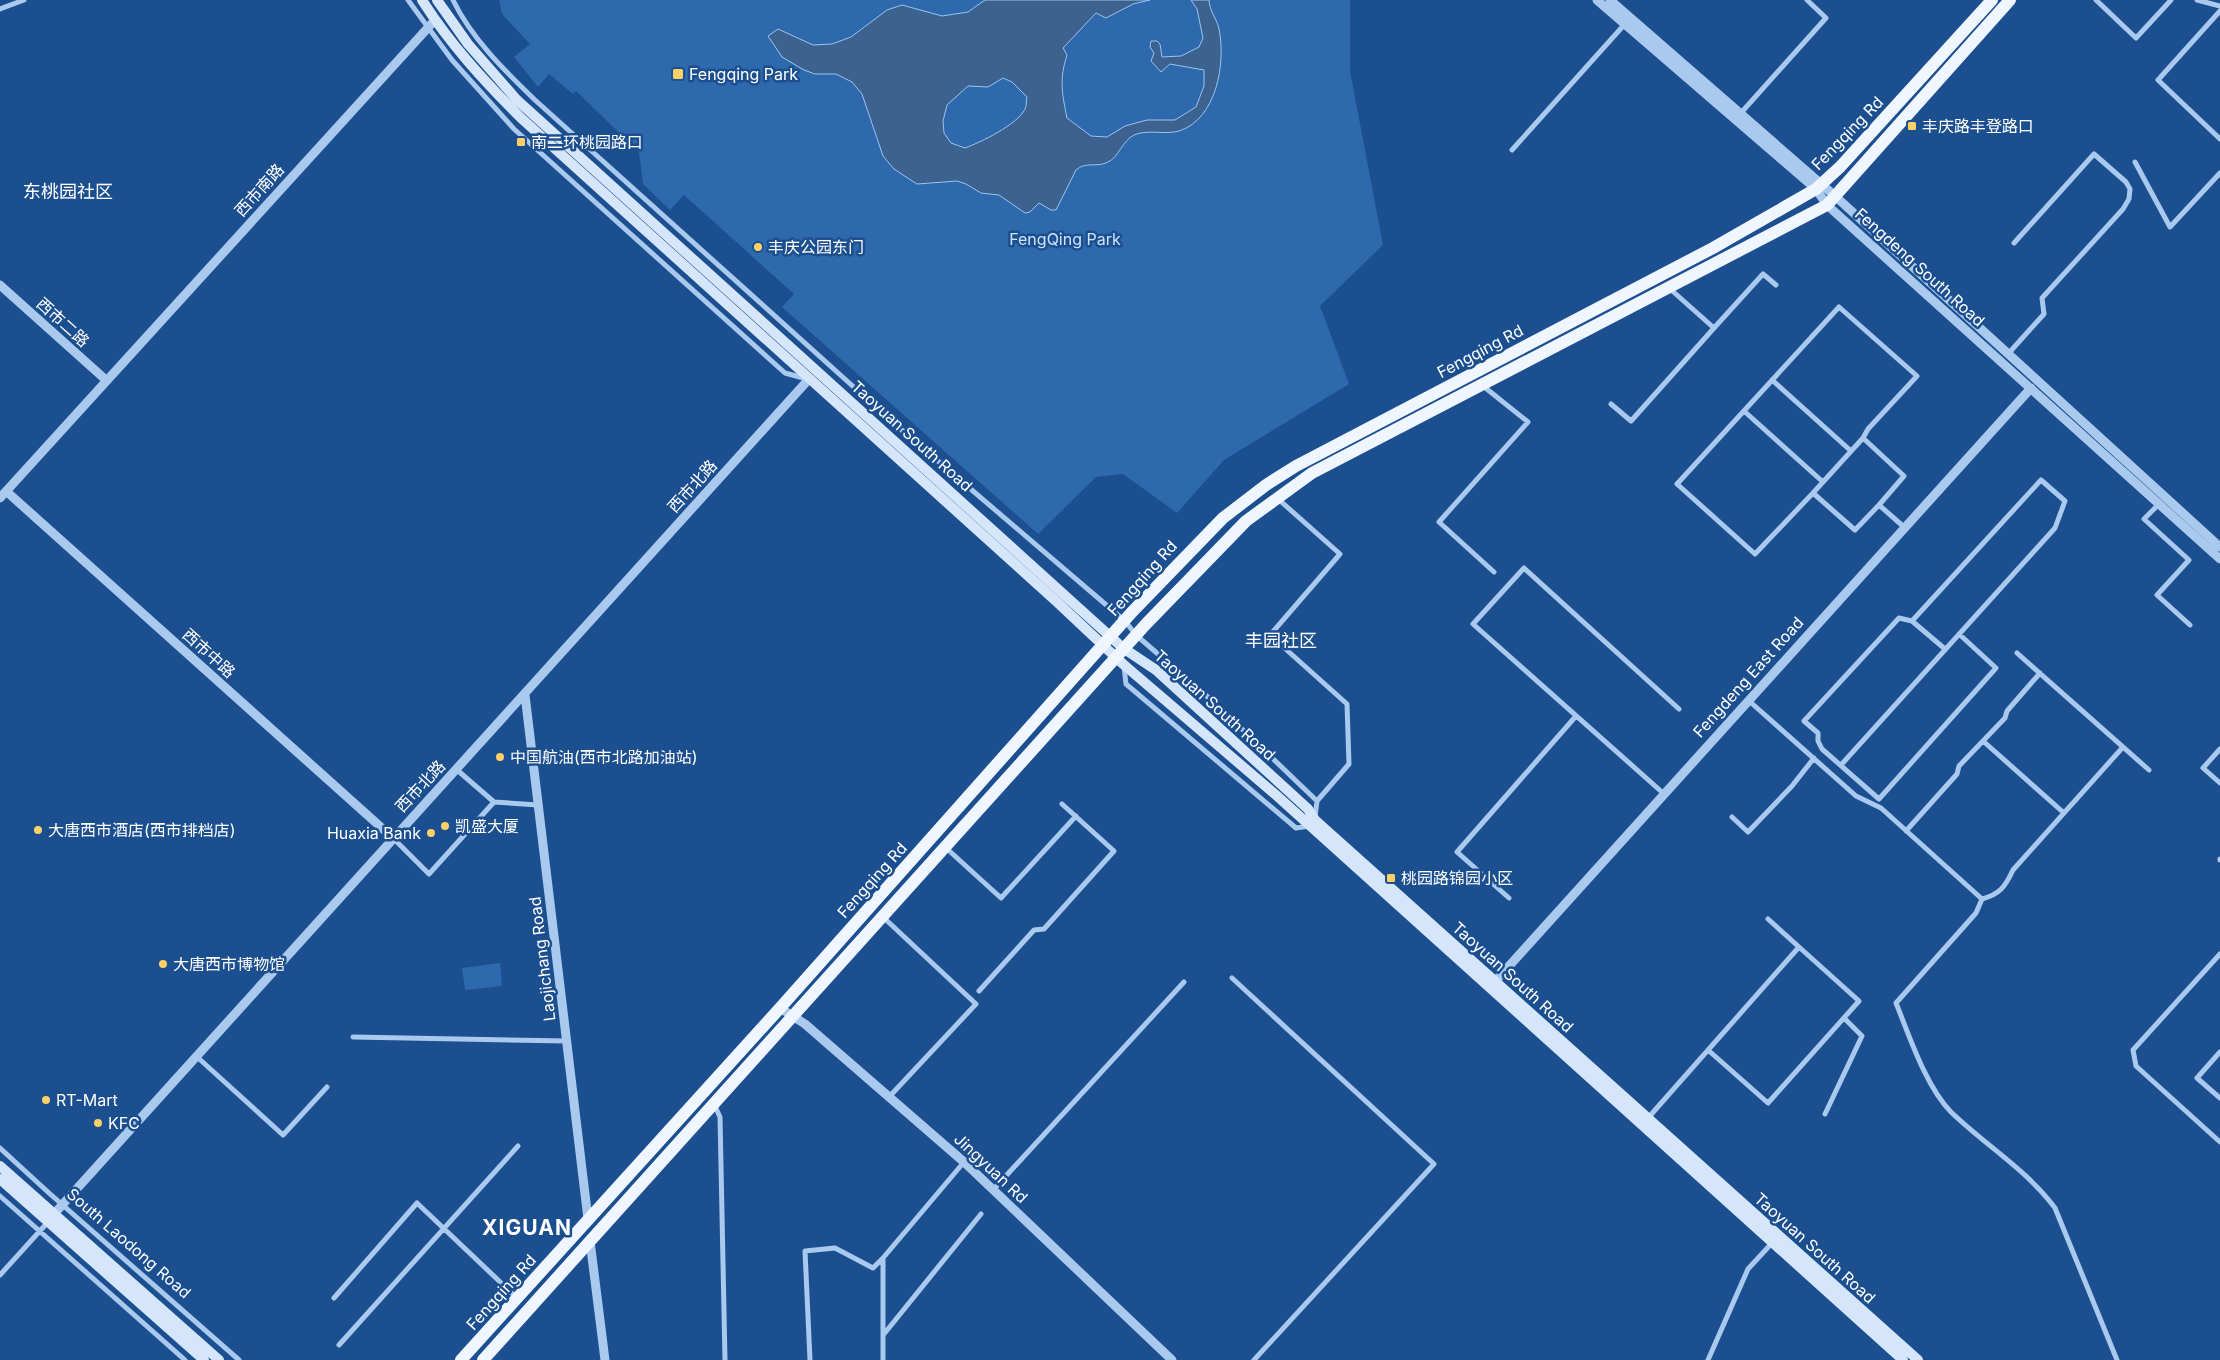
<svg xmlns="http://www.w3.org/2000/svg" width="2220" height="1360" font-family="Inter,'Noto Sans SC',sans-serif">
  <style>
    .green { fill: #2e69ad }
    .water { fill: #3c6290; stroke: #9cc4f0; fill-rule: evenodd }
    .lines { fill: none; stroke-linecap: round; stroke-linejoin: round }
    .minor { stroke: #a9c9ee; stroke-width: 5 }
    .tertiary { stroke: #a9c9ee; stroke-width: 9 }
    .secondary { stroke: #d6e6fa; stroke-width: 10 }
    .primary { stroke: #f0f6ff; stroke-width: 12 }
    .poi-dot { fill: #ffd166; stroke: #1b4f8f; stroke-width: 2 }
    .labels { text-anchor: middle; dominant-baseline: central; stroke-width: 5; stroke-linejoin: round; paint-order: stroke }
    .poi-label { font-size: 16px; fill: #fff; stroke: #1b4f8f; text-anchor: start }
    .street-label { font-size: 16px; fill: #fff; stroke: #1b4f8f }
    .park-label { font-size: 16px; fill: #cfe3fa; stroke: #1b4f8f }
    .neighbourhood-label { font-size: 18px; fill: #fff; stroke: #1b4f8f }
    .district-label { font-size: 21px; font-weight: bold; letter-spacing: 1px; fill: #fff; stroke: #1b4f8f }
  </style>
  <rect width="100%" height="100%" fill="#1b4f8f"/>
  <!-- green -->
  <path class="green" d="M499 0H1350V71L1383 245 1320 306 1349 384 1224 460 1177 513 1123 474 1096 477 1038 534 782 307 794 294 684 195 670 210 643 184 639 152 576 91 573 94 549 74 538 87 514 57 530 44 502 14Z
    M500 963 502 986 465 990 462 968Z"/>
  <!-- water -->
  <path class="water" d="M985 0H1150L1133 4 1106 18 1096 13 1063 48 1067 55C1059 80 1062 93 1067 118L1091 136 1107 137 1125 126 1147 120H1175L1196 107 1204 86V70L1170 64 1161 72 1151 61 1154 53 1150 47 1151 41H1157L1160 44 1162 57 1181 56 1199 47 1203 38 1197 9 1191 0H1209C1209 10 1217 19 1219 29 1226 62 1217 119 1179 131 1165 135 1148 129 1134 135 1122 141 1119 157 1108 162 1097 168 1086 161 1076 170L1056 210H1051L1039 203 1030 212 1025 213 999 195 981 193 966 184 957 181 917 184 894 169 883 156 862 94 852 82 836 74H815L804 70 782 57 768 36 778 29 813 45 832 44 851 37 887 10 902 5 942 16 968 12ZM1003 78 1012 82 1027 97C1026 100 1027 106 1025 109 1017 125 981 142 965 148L951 143 944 133 943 121 947 105 968 86 988 87Z"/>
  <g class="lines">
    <!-- minor -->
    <path class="minor" d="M408 0 452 60 514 129 785 373 807 379
      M453 0C471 38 505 71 535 100L897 426 1125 621 1136 635 1217 705 1317 801 1315 817
      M2096 0 2136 38 2171 0
      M2197 0 2220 6
      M0 9 24 0
      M2220 11 2158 80 2220 139
      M1740 114 1826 18 1807 0
      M1512 150 1624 25
      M2135 162 2170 227 2220 173
      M1714 328 1763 274 1776 285
      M2008 354 2044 314 2042 298 2123 209 2129 199 2130 189 2126 182 2094 154 2014 243
      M1772 380 1851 451
      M1483 386 1528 422 1439 522 1494 572
      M1611 404 1631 421 1714 328 1669 288
      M1744 411 1823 482
      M1813 493 1755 554 1677 484 1839 307 1917 376 1868 429 1863 438
      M1277 498 1340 554 1270 635 1347 704 1349 764 1317 801
      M2159 504 2144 519 2189 560 2157 595 2190 625
      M1879 505 1855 530 1813 493 1863 438 1904 476 1879 505 1904 527
      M1912 621 1899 618 1804 721 1818 733V741L1822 749 1879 799 1996 668 1959 634
      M2017 653 2149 770
      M1124 667 1126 684 1296 828 1310 826
      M1748 700 1856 796 1881 808 1982 899
      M1983 741 2064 813
      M2220 749 2203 768 2220 783
      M1841 765 2055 528 2065 501 2041 480 1912 621 1945 649
      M456 769 494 802 538 805
      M1663 793 1473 624 1524 568 1679 709
      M1732 817 1748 832 1792 786 1814 758
      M1906 831 1957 774 1959 766 2005 718 2007 711 2040 673
      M393 838 429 874 494 802
      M945 847 1001 898 1076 816
      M2220 859V860
      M1509 898 1457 852 1576 716
      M883 917 976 1004 889 1097
      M2220 954 2133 1050 2136 1066 2220 1142
      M1232 978 1434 1164 1254 1360
      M979 991 1034 930 1044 929 1114 851 1062 804
      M353 1037 567 1041
      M1708 1050 1768 1103 1859 1001 1799 947
      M2220 1052 2197 1078 2220 1098
      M196 1056 283 1135 327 1087
      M714 1104 720 1117 725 1360
      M1825 1114 1862 1036 1844 1018
      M1648 1118 1799 947 1768 919
      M0 1148 49 1193 239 1360
      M993 1190 1184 982
      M0 1196 185 1360
      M0 1275 48 1222
      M334 1298 417 1203 517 1298
      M884 1334 981 1214
      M339 1345 518 1146
      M810 1360 805 1251 835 1248 873 1268 883 1258
      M883 1360V1258L964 1162
      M1708 1360 1748 1269 1772 1243
      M2117 1360 2055 1208C2027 1170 1985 1145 1951 1112 1926 1087 1909 1035 1896 1003L1976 913 1982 899C2000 894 2005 887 2013 870L2123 747"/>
    <!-- tertiary -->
    <path class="tertiary" d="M1597 0 1816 189 1827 205 2220 559
      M1610 0 1835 196 2220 547
      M0 285 106 380
      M6 491 393 838
      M0 498 435 20
      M525 695 588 1219
      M1491 986 2031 388
      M780 1008 805 1024 964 1162 1172 1360
      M54 1214 809 379
      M590 1241 605 1360"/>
    <!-- secondary -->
    <path class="secondary" d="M422 0C450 44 484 81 521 118L1057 602 1123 664 1276 795 1903 1360
      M437 0 468 44 517 100 1123 648 1156 670 1308 809 1315 820 1918 1360
      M0 1166 219 1360
      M0 1179 204 1360"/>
    <!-- primary -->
    <path class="primary" d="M461 1360 780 1008 1132 612 1223 518 1266 485 1296 466 1713 248 1816 189 1840 167 1992 0
      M483 1360 1146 624 1246 521 1312 473 1827 205 2010 0"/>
  </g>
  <!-- markers -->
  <g class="poi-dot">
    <rect x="672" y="68" width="12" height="12" rx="2.5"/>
    <rect x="1907" y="121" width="10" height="10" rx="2.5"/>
    <rect x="516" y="137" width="10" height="10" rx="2.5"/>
    <circle cx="758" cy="247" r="5"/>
    <circle cx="500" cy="757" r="5"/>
    <circle cx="445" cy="826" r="5"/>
    <circle cx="38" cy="830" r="5"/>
    <circle cx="431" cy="833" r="5"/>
    <rect x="1386" y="873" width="10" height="10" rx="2.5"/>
    <circle cx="163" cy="964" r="5"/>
    <circle cx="46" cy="1100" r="5"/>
    <circle cx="98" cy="1123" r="5"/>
  </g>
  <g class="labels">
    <!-- poi labels -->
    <g class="poi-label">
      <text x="689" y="74">Fengqing Park</text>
      <text x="1922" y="126">丰庆路丰登路口</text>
      <text x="531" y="142">南二环桃园路口</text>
      <text x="768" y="247">丰庆公园东门</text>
      <text x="510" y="757">中国航油(西市北路加油站)</text>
      <text x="455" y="826">凯盛大厦</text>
      <text x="48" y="830">大唐西市酒店(西市排档店)</text>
      <text x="421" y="833" text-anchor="end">Huaxia Bank</text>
      <text x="1401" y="878">桃园路锦园小区</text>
      <text x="173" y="964">大唐西市博物馆</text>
      <text x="56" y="1100">RT-Mart</text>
      <text x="108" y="1123">KFC</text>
    </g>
    <!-- street labels -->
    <g class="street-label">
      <text transform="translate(1847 133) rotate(-46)">Fengqing Rd</text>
      <text transform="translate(259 190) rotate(-48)">西市南路</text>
      <text transform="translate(1920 267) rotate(42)">Fengdeng South Road</text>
      <text transform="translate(63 322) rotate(42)">西市二路</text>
      <text transform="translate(1480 351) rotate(-28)">Fengqing Rd</text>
      <text transform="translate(912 436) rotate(42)">Taoyuan South Road</text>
      <text transform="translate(692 486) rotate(-48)">西市北路</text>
      <text transform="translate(1142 578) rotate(-48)">Fengqing Rd</text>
      <text transform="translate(209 653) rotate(42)">西市中路</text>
      <text transform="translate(1748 677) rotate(-48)">Fengdeng East Road</text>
      <text transform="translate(1215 705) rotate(42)">Taoyuan South Road</text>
      <text transform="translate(420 786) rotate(-47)">西市北路</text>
      <text transform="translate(872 880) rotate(-48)">Fengqing Rd</text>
      <text transform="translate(542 959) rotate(-97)">Laojichang Road</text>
      <text transform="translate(1513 977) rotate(42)">Taoyuan South Road</text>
      <text transform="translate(991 1168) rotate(43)">Jingyuan Rd</text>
      <text transform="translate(129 1243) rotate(41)">South Laodong Road</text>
      <text transform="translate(1815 1248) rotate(42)">Taoyuan South Road</text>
      <text transform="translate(501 1292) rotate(-48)">Fengqing Rd</text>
    </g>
    <!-- park labels -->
    <g class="park-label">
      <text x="1065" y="239">FengQing Park</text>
    </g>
    <!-- neighbourhood labels -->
    <g class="neighbourhood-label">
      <text x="68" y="191">东桃园社区</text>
      <text x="1281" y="640">丰园社区</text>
    </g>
    <!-- district labels -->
    <g class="district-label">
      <text x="527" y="1227">XIGUAN</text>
    </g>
  </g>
</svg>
